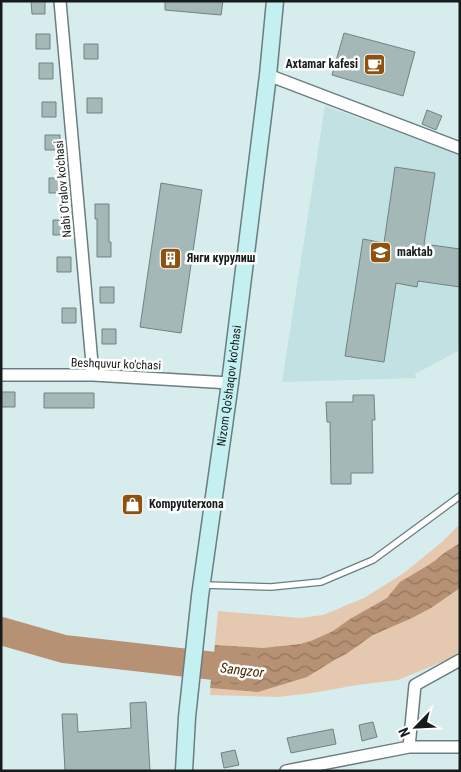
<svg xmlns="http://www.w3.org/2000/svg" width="461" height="772" font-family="'Roboto Condensed',sans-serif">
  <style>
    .built { fill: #c2e1e2 }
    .green { fill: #e5c8b0 }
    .water { fill: url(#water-waves) }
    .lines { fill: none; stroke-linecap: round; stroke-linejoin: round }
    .river { stroke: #b69173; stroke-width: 28 }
    .building { fill: #a4b8b8; stroke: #6f8383 }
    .lane-casing { stroke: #6b7e7f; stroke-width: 8 }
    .street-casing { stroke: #6b7e7f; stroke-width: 14 }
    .secondary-casing { stroke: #6b7e7f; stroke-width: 19 }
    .lane { stroke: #fff; stroke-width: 5.5 }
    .street { stroke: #fff; stroke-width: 11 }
    .secondary { stroke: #c4f0f1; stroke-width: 16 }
    .labels { text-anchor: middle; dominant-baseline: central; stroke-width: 5; stroke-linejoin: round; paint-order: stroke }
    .poi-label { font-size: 12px; font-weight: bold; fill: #141c1c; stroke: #fff; text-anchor: start }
    .street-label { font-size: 12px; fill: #141c1c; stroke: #fff }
    .water-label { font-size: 14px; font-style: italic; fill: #4c2800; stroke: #fff }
  </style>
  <defs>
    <pattern id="water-waves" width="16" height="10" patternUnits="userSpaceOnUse" patternTransform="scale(1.25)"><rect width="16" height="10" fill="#b69173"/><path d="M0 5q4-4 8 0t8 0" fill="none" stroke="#93765e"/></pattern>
  </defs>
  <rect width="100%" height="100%" fill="#d7ecec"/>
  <!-- built -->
  <path class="built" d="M325 106 460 155V350L415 374 416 378 282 382Z"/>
  <!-- green -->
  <path class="green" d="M460 524V652L449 659 398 680 357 685 312 693 278 697 210 695 218 611 300 618 323 615 364 598 404 573 442 542Z"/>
  <!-- water -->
  <path class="water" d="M460 543V588L431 608 412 618 373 635 346 654 336 659 307 677 258 692 210 688 215 645 263 648 300 644 311 641 333 631 350 619 387 598 400 582 427 566 436 560 444 553Z"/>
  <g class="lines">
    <!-- river -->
    <path class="river" d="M1 631 64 649 250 670"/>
  </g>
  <!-- building -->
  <path class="building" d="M31 1H45V14H32Z
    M165 1H223L221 15 165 10Z
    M344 33 415 52 403 96 332 75Z
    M36 34H50V49H36Z
    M84 44H98V59H84Z
    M39 63H53V79H39Z
    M87 98H102V113H87Z
    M42 102H56V117H42Z
    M427 110 442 116 436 130 422 124Z
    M45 135H60V150H45Z
    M395 167 435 173 424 244 460 249V287L418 281 417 287 396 283 384 362 345 356 363 239 384 243Z
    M49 178H63V193H49Z
    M161 183 202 190 181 333 140 327Z
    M95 204H109V242H111V257H97V219H95Z
    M53 220H67V235H53Z
    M57 257H71V272H57Z
    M100 287H114V303H100Z
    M62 308H76V323H62Z
    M102 329H116V344H102Z
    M1 392H15V407H1Z
    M44 393H94V408H44Z
    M353 395H374L375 420H372L373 473H351V484H331L330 422H327L326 402H353Z
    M146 702 150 771H65L62 714H77L78 732 131 728 130 703Z
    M373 722 377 737 362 741 359 725Z
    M333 729 336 744 291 753 287 738Z
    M235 750 239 765 224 768 221 753Z"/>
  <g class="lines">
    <defs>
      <path id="lane" d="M204 585 271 587 321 582 373 560 460 496"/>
      <path id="street" d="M60 1 93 375
        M268 75 460 148
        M1 375H93L230 383
        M409 747 415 685 460 660
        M286 771 409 747H460"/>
      <g id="secondary">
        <path id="s1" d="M184 771 187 717 200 596 230 383 268 75 275 1"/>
      </g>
    </defs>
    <!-- lane casing -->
    <use href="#lane" class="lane-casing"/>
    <!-- street casing -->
    <use href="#street" class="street-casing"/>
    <!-- secondary casing -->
    <use href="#secondary" class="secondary-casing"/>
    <!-- lane -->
    <use href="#lane" class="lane"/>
    <!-- street -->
    <use href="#street" class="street"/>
    <!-- secondary -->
    <use href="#secondary" class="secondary"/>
  </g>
  <!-- icons -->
  <defs>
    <symbol id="cafe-square" viewBox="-11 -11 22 22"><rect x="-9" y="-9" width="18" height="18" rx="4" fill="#8d5110" stroke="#fff"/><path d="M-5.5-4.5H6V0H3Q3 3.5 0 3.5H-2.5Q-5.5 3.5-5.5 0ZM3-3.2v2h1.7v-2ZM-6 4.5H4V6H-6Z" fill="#fff"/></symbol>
    <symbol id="school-square" viewBox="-11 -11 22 22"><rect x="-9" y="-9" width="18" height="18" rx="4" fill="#8d5110" stroke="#fff"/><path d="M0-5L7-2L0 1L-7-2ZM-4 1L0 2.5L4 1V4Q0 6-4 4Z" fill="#fff"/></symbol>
    <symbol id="building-square" viewBox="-11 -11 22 22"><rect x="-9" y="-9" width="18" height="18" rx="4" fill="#8d5110" stroke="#fff"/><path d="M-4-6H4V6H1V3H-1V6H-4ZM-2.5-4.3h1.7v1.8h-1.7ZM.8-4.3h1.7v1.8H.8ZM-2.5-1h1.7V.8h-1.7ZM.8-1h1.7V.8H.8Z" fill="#fff"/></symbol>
    <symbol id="shop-square" viewBox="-11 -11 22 22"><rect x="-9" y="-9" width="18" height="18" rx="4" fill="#8d5110" stroke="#fff"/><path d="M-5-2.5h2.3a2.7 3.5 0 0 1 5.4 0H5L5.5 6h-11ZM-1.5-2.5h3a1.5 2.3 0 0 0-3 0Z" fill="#fff"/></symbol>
  </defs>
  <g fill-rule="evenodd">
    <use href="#cafe-square" x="362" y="52" width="25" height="25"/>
    <use href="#school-square" x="368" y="240" width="25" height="25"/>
    <use href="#building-square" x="158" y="246" width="25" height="25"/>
    <use href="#shop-square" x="120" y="492" width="25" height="25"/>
  </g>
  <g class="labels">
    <!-- poi labels -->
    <g class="poi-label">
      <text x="358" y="64" text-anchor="end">Axtamar kafesi</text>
      <text x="397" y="252">maktab</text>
      <text x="187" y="258">Янги курулиш</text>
      <text x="149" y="504">Kompyuterxona</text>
    </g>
    <!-- street labels -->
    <g class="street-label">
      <text transform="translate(63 189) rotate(-95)">Nabi O'ralov ko'chasi</text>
      <text transform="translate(116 364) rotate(2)">Beshquvur ko'chasi</text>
      <text stroke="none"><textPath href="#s1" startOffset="388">Nizom Qo'shaqov ko'chasi</textPath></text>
    </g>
    <!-- water labels -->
    <g class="water-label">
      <text transform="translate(242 670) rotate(7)">Sangzor</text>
    </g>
  </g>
  <!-- border -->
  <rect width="461" height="772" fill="none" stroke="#141c1c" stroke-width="5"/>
  <!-- north arrow -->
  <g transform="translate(416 727) rotate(246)" stroke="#ffffff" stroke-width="4" paint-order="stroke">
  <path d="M0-4L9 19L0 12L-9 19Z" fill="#141c1c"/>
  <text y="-8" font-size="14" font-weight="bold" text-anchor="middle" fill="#141c1c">N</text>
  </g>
</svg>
